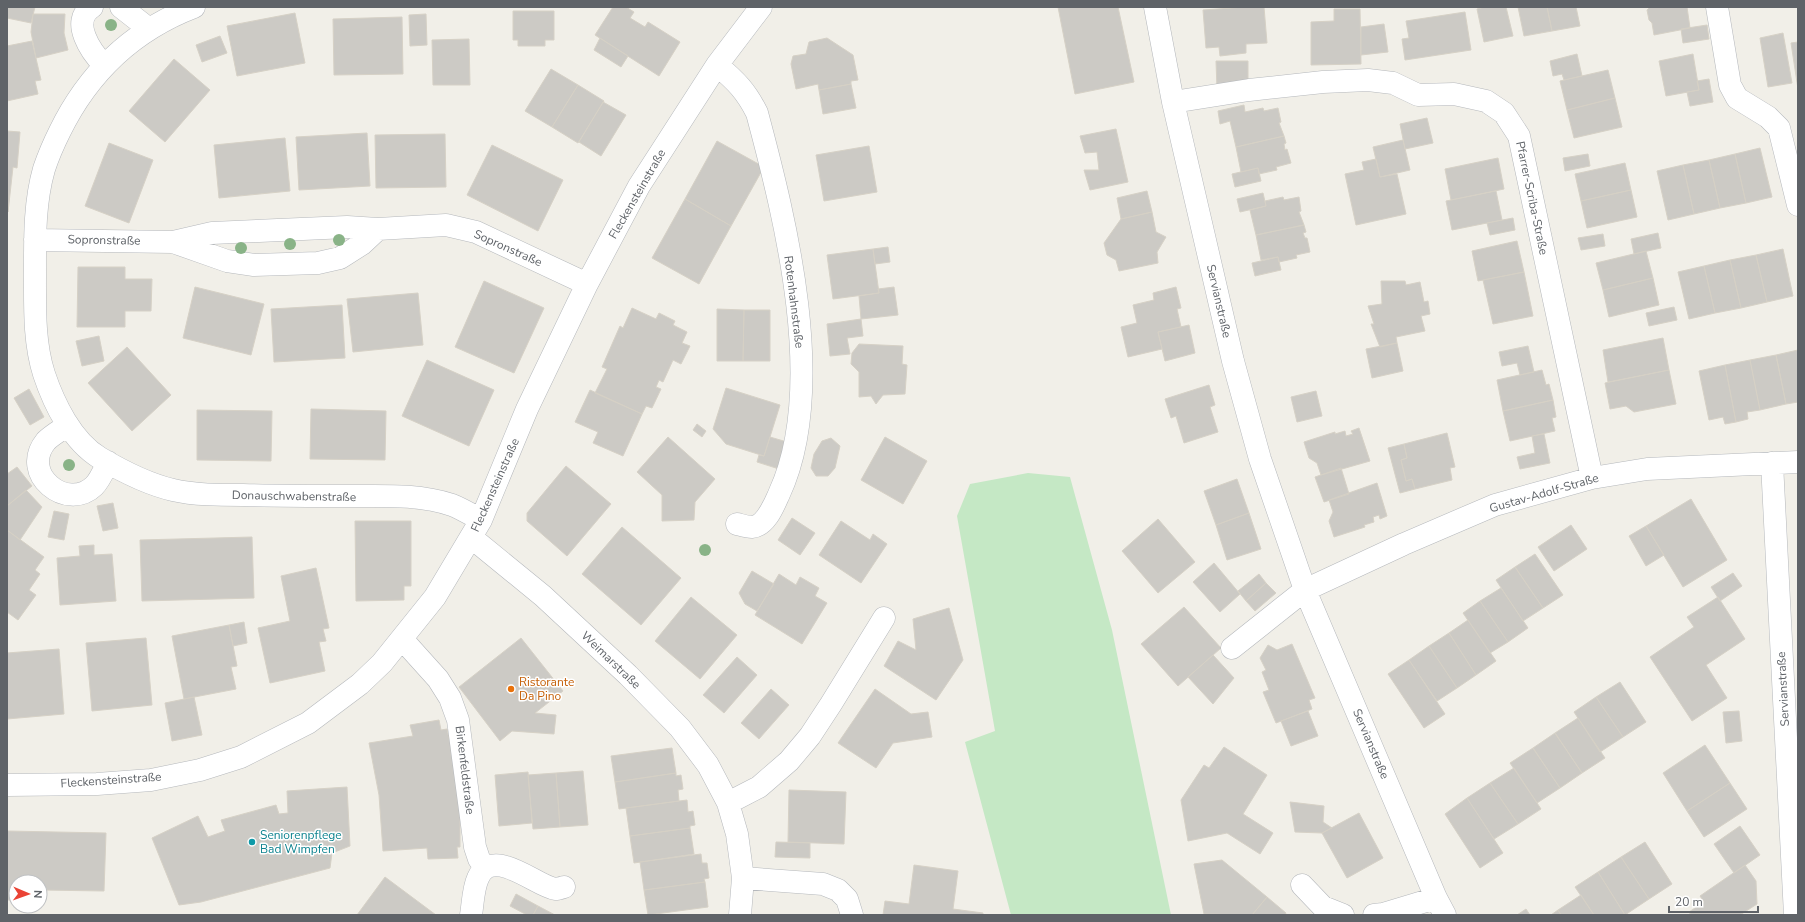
<svg xmlns="http://www.w3.org/2000/svg" width="1805" height="922" font-family="'Nunito Sans',sans-serif">
  <style>
    .green { fill: #c5e8c5 }
    .building { fill: #cccac5; stroke: #d6d1c6 }
    .lines { fill: none; stroke-linecap: round; stroke-linejoin: round }
    .minor-casing { stroke: #b5b8bc; stroke-width: 23 }
    .minor { stroke: #fff; stroke-width: 22 }
    .tree { fill: #89b387 }
    .food-dot { fill: #e8710a; stroke: #fff; stroke-width: 1.5 }
    .culture-dot { fill: #0f9aa8; stroke: #fff; stroke-width: 1.5 }
    .labels { text-anchor: middle; dominant-baseline: central; stroke-width: 3; stroke-linejoin: round; paint-order: stroke }
    .street-label { font-size: 12px; fill: #5f6368; stroke: #fff }
    .food-label { font-size: 12px; fill: #c56008; stroke: #fff; text-anchor: start }
    .culture-label { font-size: 12px; fill: #0d838f; stroke: #fff; text-anchor: start }
  </style>
  <rect width="100%" height="100%" fill="#f1efe8"/>
  <!-- green -->
  <path class="green" d="M1028 473 1070 477 1112 630 1171 915H1011L965 742 995 731 957 516 970 484Z"/>
  <!-- building -->
  <path class="building" d="M7 7H35L31 23 7 18Z
    M613 7H626L634 12 630 18 645 27 648 22 680 42 659 76 595 35Z
    M1058 7H1118L1134 82 1075 94Z
    M1246 7H1264L1267 43 1246 44V53L1220 56 1219 47 1206 48 1203 10Z
    M1485 7H1506L1513 36 1484 42 1477 9Z
    M1518 7H1547L1552 31 1524 36Z
    M1547 7H1576L1580 26 1552 31Z
    M1650 7H1687L1690 28 1654 35 1652 23 1649 20 1647 10Z
    M1334 9H1360L1361 64 1311 65V22L1334 21Z
    M513 11H554V40H545V46H518V40H513Z
    M1465 12 1471 50 1405 60 1402 39 1409 38 1406 21Z
    M295 13 305 63 237 76 227 26Z
    M33 14H65L64 33 68 50 36 58 31 32Z
    M426 14 427 45 410 46 409 15Z
    M402 17 403 74 334 75 333 19Z
    M1384 24 1388 52 1361 55V27Z
    M1707 25 1709 39 1683 43 1681 29Z
    M1783 33 1792 83 1768 87 1760 38Z
    M220 36 227 53 202 62 196 45Z
    M600 38 628 56 621 67 594 50Z
    M827 38 853 55 858 80 851 81V84L819 90 818 84 796 89 791 64 793 56 806 54 809 42Z
    M469 39 470 85H433L432 40Z
    M32 41 41 80 35 81 38 94 7 101V46Z
    M1798 42V89L1791 43Z
    M1577 54 1582 76 1564 80 1562 74 1553 76 1550 61Z
    M1693 54 1699 90 1666 96 1659 61Z
    M174 59 210 90 165 142 129 111Z
    M1216 61H1248V84L1217 89Z
    M551 69 578 85 552 127 525 111Z
    M1608 70 1615 98 1567 110 1560 81Z
    M1709 79 1713 102 1690 106 1687 92 1699 90 1697 81Z
    M851 84 856 108 823 114 819 90Z
    M578 85 604 101 578 143 552 127Z
    M1615 98 1622 127 1574 138 1567 110Z
    M603 102 626 115 601 156 579 142Z
    M1244 105 1245 112 1263 108 1264 111 1278 108 1281 122 1279 123 1284 136 1236 147 1230 121 1220 124 1218 111Z
    M1427 118 1433 143 1405 149 1400 124Z
    M1116 129 1128 182 1090 190 1084 170H1099L1097 152 1085 153 1080 136Z
    M7 131 20 132 17 168 13 167 8 212Z
    M367 133 370 186 299 190 296 137Z
    M445 134 446 187 376 188 375 135Z
    M1284 136 1286 143 1284 144 1285 150 1287 149 1291 163 1276 167 1277 170 1259 174 1258 168 1241 172 1236 147Z
    M285 138 290 191 219 198 214 145Z
    M1403 140 1410 170 1380 177 1373 147Z
    M717 141 764 167 731 226 685 199Z
    M109 143 153 160 129 223 85 206Z
    M492 145 563 180 538 231 467 195Z
    M869 146 877 192 824 201 816 155Z
    M1760 148 1772 197 1746 203 1735 154Z
    M1588 154 1590 166 1565 171 1563 158Z
    M1735 154 1746 203 1720 208 1709 160Z
    M1498 158 1504 189 1451 200 1445 169Z
    M1376 159 1380 177 1397 174 1406 214 1356 225 1345 174 1364 170 1362 162Z
    M1709 160 1720 208 1694 214 1683 165Z
    M1625 163 1631 190 1581 201 1575 174Z
    M1683 165 1694 214 1668 220 1657 171Z
    M1258 168 1261 181 1235 187 1232 174Z
    M1631 190 1637 217 1587 228 1581 201Z
    M1147 191 1152 212 1121 219 1117 198Z
    M1496 191 1502 220 1452 230 1446 201Z
    M1263 193 1266 206 1240 212 1237 199Z
    M1283 197 1284 200 1299 197 1301 211 1299 212 1304 225 1256 235 1250 210 1266 206 1265 201Z
    M685 199 731 226 699 284 652 258Z
    M1152 212 1156 232 1166 237 1157 252 1158 263 1119 271 1116 260 1107 255 1104 243 1121 219Z
    M1513 218 1515 230 1490 235 1487 223Z
    M1304 225 1306 232 1303 233 1305 238H1307L1310 252 1296 255 1297 258 1279 262 1278 257 1261 260 1256 235Z
    M1658 233 1661 248 1634 254 1631 239Z
    M1603 234 1605 246 1581 250 1578 238Z
    M1517 241 1524 272 1478 281 1472 251Z
    M888 247 890 262 875 264 873 249Z
    M873 249 879 293 833 299 827 255Z
    M1783 249 1793 296 1767 302 1756 255Z
    M1646 251 1653 278 1603 290 1596 263Z
    M1756 255 1767 302 1741 308 1730 260Z
    M1278 257 1281 270 1255 276 1252 263Z
    M1730 260 1741 308 1715 313 1704 266Z
    M1704 266 1715 313 1689 319 1678 272Z
    M78 267H125V279H152L151 311H125V327H77Z
    M1524 272 1533 316 1493 324 1483 280Z
    M1653 278 1659 305 1609 317 1603 290Z
    M484 281 544 308 514 373 455 347Z
    M1381 281H1405L1406 285 1420 282 1424 302 1428 301 1430 314 1421 316 1425 331 1396 337 1397 343 1380 347 1371 324H1374L1368 306 1382 304Z
    M195 287 264 304 251 355 183 338Z
    M894 287 898 315 861 319 859 296 879 293 878 289Z
    M1176 287 1181 308 1177 309 1181 327 1158 332 1162 349 1128 357 1121 327 1137 323 1133 305 1154 300 1153 293Z
    M418 293 423 345 353 352 347 299Z
    M342 305 345 358 274 362 271 309Z
    M1674 307 1677 320 1649 326 1646 313Z
    M632 308 656 319 659 313 675 321 673 325 687 332 682 343 690 346 681 364 673 360 663 382 659 380 656 387 661 389 652 408 646 406 642 414 595 393 607 369 602 367 620 326 623 328Z
    M717 309 744 310 743 361H717Z
    M744 310H770V361H743Z
    M861 319 863 336 847 338 850 354 830 356 827 324Z
    M1189 325 1195 353 1165 361 1158 332Z
    M99 336 104 361 82 366 76 341Z
    M1663 338 1669 370 1608 382 1603 350Z
    M1397 343 1403 371 1372 378 1366 349Z
    M859 344 903 346 902 364 907 365 905 394 883 395 876 404 871 396 859 397V372L851 364 852 353Z
    M1528 346 1534 372 1520 375 1517 363 1502 366 1499 352Z
    M127 347 171 395 132 431 88 383Z
    M1798 350V402L1786 404 1776 355Z
    M1776 355 1786 404 1760 410 1750 360Z
    M427 360 494 390 469 446 402 416Z
    M1750 360 1760 410 1747 412 1748 419 1736 422 1725 365Z
    M1725 365 1736 422 1725 424 1723 417 1709 420 1699 371Z
    M1542 370 1546 385 1549 384 1553 400 1503 411 1497 380Z
    M1669 370 1676 404 1634 412 1626 406 1610 409 1605 383Z
    M1209 385 1215 405 1210 407 1218 432 1184 443 1176 416 1171 418 1165 399Z
    M726 388 780 405 764 456 726 444 713 429Z
    M29 389 44 417 30 425 14 398Z
    M590 390 642 414 623 456 593 443 598 432 575 422Z
    M1316 391 1322 416 1297 422 1291 397Z
    M1553 400 1556 417 1552 418 1555 431 1510 441 1503 411Z
    M311 409 386 411 385 460 310 459Z
    M197 410 272 411 271 461 197 460Z
    M697 424 706 431 702 437 693 430Z
    M1359 428 1370 461 1321 475 1317 463 1309 458 1304 442 1335 432V434L1345 431 1346 436 1353 434 1351 431Z
    M1447 433 1455 467 1450 468 1452 480 1415 489 1412 479 1406 481 1401 460 1407 458 1404 444Z
    M1544 434 1550 463 1520 469 1517 457 1535 453 1532 436Z
    M668 437 715 479 695 502 694 520 662 521V495L637 472Z
    M770 437 787 442 779 469 757 462 759 455 764 456Z
    M885 437 927 461 903 504 861 480Z
    M831 438 840 446 835 468 828 476H816L811 468 814 454 822 441Z
    M1404 444 1407 458 1401 460 1406 481 1412 479 1415 489 1400 493 1388 448Z
    M566 466 611 504 567 556 527 521V513Z
    M17 467 32 486 7 506V474Z
    M1341 468 1349 494 1324 502 1315 477Z
    M1237 479 1249 513 1216 525 1204 491Z
    M1377 483 1387 516 1380 519 1379 515 1373 517 1374 522 1364 525 1365 527 1334 537 1329 521 1333 512 1329 500Z
    M26 490 42 507 20 540 7 530V506Z
    M1691 499 1727 560 1683 587 1646 526Z
    M113 503 118 528 103 531 97 506Z
    M54 511 69 514 64 540 48 537Z
    M1249 513 1261 549 1227 560 1216 525Z
    M792 518 815 533 800 555 778 540Z
    M1158 519 1195 562 1158 593 1122 551Z
    M355 521H411V586H404V600L356 601Z
    M841 521 870 540 873 534 887 544 861 583 819 555Z
    M1571 525 1587 549 1554 571 1538 547Z
    M1646 526 1664 555 1646 566 1629 536Z
    M622 527 681 578 641 625 582 574Z
    M7 530 44 557 35 570 40 574 29 590 36 595 18 620 7 612Z
    M252 537 254 598 142 601 140 540Z
    M94 545V555L112 554 116 601 60 605 57 558 80 556 79 546Z
    M1535 554 1563 595 1543 608 1515 567Z
    M1214 563 1240 594 1220 612 1193 582Z
    M1515 567 1543 608 1523 621 1496 580Z
    M316 568 329 628 323 629 326 641 319 642 325 671 270 683 258 628 290 621 281 576Z
    M752 571 774 584 757 611 745 604 739 593Z
    M1733 573 1742 586 1720 601 1711 587Z
    M779 574 796 585 800 577 819 588 815 596 827 603 802 644 755 615Z
    M1259 574 1266 583 1246 601 1238 591Z
    M1266 583 1276 593 1255 611 1246 601Z
    M1501 588 1528 628 1508 642 1480 601Z
    M691 597 737 635 700 679 655 641Z
    M1718 597 1745 639 1706 665 1727 698 1692 721 1650 657 1694 627 1687 617Z
    M1480 601 1508 642 1490 653 1463 613Z
    M1184 607 1221 648 1178 686 1141 644Z
    M949 608 963 660 936 700 884 666 898 641 916 650 913 619Z
    M1468 620 1496 661 1476 675 1449 633Z
    M244 622 247 643 233 646 229 625Z
    M229 625 237 666 231 667 236 689 184 699 172 636Z
    M1449 633 1476 675 1457 688 1429 646Z
    M146 638 152 705 92 711 86 643Z
    M521 638 563 691 535 713 556 715 554 734 512 731 500 741 459 687Z
    M1292 644 1315 698 1309 700 1312 709 1276 723 1263 692 1269 690 1262 672 1266 670 1260 658 1268 645 1277 650Z
    M1429 646 1457 688 1437 701 1409 660Z
    M59 649 64 714 7 719V653Z
    M1213 655 1234 678 1213 704 1188 677Z
    M737 657 757 675 724 713 703 695Z
    M1409 660 1445 714 1424 728 1388 674Z
    M1620 682 1646 722 1623 737 1596 697Z
    M771 689 789 705 759 739 741 723Z
    M875 689 911 714 928 712 932 737 893 743 876 768 838 743Z
    M194 697 202 735 172 741 165 703Z
    M1596 697 1623 737 1600 752 1574 712Z
    M1308 711 1318 736 1291 746 1281 721Z
    M1739 711 1742 741 1726 743 1723 712Z
    M1578 718 1605 758 1582 773 1555 733Z
    M439 720 441 730 447 729 460 788V847H457L458 858 428 859 427 848 383 851 379 795 369 743 413 736 410 725Z
    M1555 733 1582 773 1560 788 1533 748Z
    M1705 745 1730 783 1687 811 1663 773Z
    M1224 747 1267 775 1243 814 1273 833 1260 854 1227 833 1188 841 1181 800 1204 765 1209 768Z
    M672 748 676 773 615 782 611 756Z
    M1533 748 1560 788 1537 803 1510 763Z
    M1514 768 1541 809 1518 824 1490 783Z
    M583 771 588 825 560 827 556 773Z
    M528 772 532 823 499 826 495 775Z
    M556 773 560 827 533 829 528 775Z
    M676 773V776L681 775 683 789 678 790 679 801 619 809 615 782Z
    M1490 783 1518 824 1494 839 1467 798Z
    M1730 783 1747 809 1704 837 1687 811Z
    M347 787 350 846 332 853 330 868 201 902 179 905 152 838 198 816 208 837 225 831 221 820 276 805 279 814 288 813 287 791Z
    M789 790 846 792 844 844 788 842Z
    M1467 798 1503 853 1480 868 1445 814Z
    M687 800 688 812 693 811 695 825 690 826V828L630 836 626 808Z
    M1290 802 1324 806 1323 822 1332 828 1322 833 1295 832Z
    M1359 813 1383 858 1347 878 1322 833Z
    M1740 826 1760 855 1734 873 1714 844Z
    M690 828 694 854 634 863 630 836Z
    M7 831 106 833 104 891 42 890V901H40V882H16V900H7Z
    M776 842 810 843V858L775 857Z
    M1645 842 1672 884 1649 899 1621 857Z
    M701 854 702 863H707L709 878 704 879 705 882 644 890 640 862Z
    M1621 857 1649 899 1625 915 1598 872Z
    M1222 860 1267 897 1252 915 1204 914 1194 864Z
    M914 865 958 871 953 909 983 913V915H883L885 901 909 904Z
    M1745 865 1756 881 1757 904 1740 915H1691L1689 912 1704 902 1700 896Z
    M1598 872 1625 915H1594L1575 887Z
    M385 877 436 915H357Z
    M705 882 708 907 648 915 644 890Z
    M516 894 538 906 533 915H527L510 906Z
    M1581 895 1594 915H1561L1558 910Z
    M1267 897 1286 913 1285 915H1252Z
    M538 906 555 915H533Z
    M1526 909 1530 915H1517Z
    M1558 910 1561 915H1551Z"/>
  <g class="lines">
    <defs>
      <path id="minor" d="M92 7C69 21 92 53 104 65
        M121 7 149 29
        M194 7C134 30 89 72 60 131 54 143 48 157 44 169 34 204 35 241 35 276 35 308 34 343 44 374 54 404 72 441 100 458 122 471 147 484 173 490 194 495 220 495 243 495 278 496 314 496 350 496 384 496 419 494 452 505 462 509 472 515 481 520
        M1155 7 1173 102 1233 361 1260 459 1305 590 1436 898 1445 915
        M1717 7 1730 85 1737 98 1768 117 1779 128 1798 205
        M717 65C736 81 746 91 757 113 786 221 828 389 779 494 774 505 766 526 752 527 747 527 741 525 737 524
        M1173 102 1249 90 1323 82 1368 80 1393 83 1418 95 1454 94 1486 101 1504 113 1519 136 1592 478
        M35 240 173 242 212 233 347 227 378 229 446 225 476 232 587 284
        M173 242 227 261 254 265 318 263 340 258 362 244 378 229
        M68 425C61 430 52 435 46 441 19 474 67 512 94 486 100 480 104 470 108 462
        M1772 463 1795 915
        M472 538 543 596 628 675 680 728 708 765 728 803 737 834 743 878 740 915
        M402 639 438 679 450 698 458 720 475 847 479 859 486 868
        M1232 648 1305 590 1404 544 1495 505 1592 478 1647 469 1798 462
        M7 785 97 784 151 780 200 770 241 757 308 723 360 684 382 663 435 597 481 520 527 409 587 284 639 186 717 65 761 7
        M728 803 759 787 789 761 810 736 831 704 884 618
        M743 878 823 884 838 890 847 899 852 915
        M1302 885 1323 907 1343 915
        M471 915C473 903 473 889 478 878 492 845 536 886 555 889 558 889 561 888 564 887
        M1374 915 1383 914 1436 898"/>
    </defs>
    <!-- minor casing -->
    <use href="#minor" class="minor-casing"/>
    <!-- minor -->
    <use href="#minor" class="minor"/>
  </g>
  <!-- trees -->
  <g class="tree">
    <circle cx="111" cy="25" r="6"/>
    <circle cx="339" cy="240" r="6"/>
    <circle cx="290" cy="244" r="6"/>
    <circle cx="241" cy="248" r="6"/>
    <circle cx="69" cy="465" r="6"/>
    <circle cx="705" cy="550" r="6"/>
  </g>
  <!-- markers -->
  <circle class="food-dot" cx="511" cy="689" r="4"/>
  <circle class="culture-dot" cx="252" cy="842" r="4"/>
  <g class="labels">
    <!-- street labels -->
    <g class="street-label">
      <text transform="translate(637 194) rotate(-60)">Fleckensteinstraße</text>
      <text transform="translate(1532 198) rotate(78)">Pfarrer-Scriba-Straße</text>
      <text transform="translate(104 240) rotate(1)">Sopronstraße</text>
      <text transform="translate(508 248) rotate(24)">Sopronstraße</text>
      <text transform="translate(1219 301) rotate(77)">Servianstraße</text>
      <text transform="translate(794 302) rotate(83)">Rotenhahnstraße</text>
      <text transform="translate(495 485) rotate(-66)">Fleckensteinstraße</text>
      <text transform="translate(1544 493) rotate(-16)">Gustav-Adolf-Straße</text>
      <text transform="translate(294 496) rotate(1)">Donauschwabenstraße</text>
      <text transform="translate(611 660) rotate(44)">Weimarstraße</text>
      <text transform="translate(1783 689) rotate(-93)">Servianstraße</text>
      <text transform="translate(1371 744) rotate(67)">Servianstraße</text>
      <text transform="translate(465 770) rotate(83)">Birkenfeldstraße</text>
      <text transform="translate(111 780) rotate(-4)">Fleckensteinstraße</text>
    </g>
    <!-- food labels -->
    <g class="food-label">
      <text x="519" y="682">Ristorante<tspan x="519" dy="14">Da Pino</tspan></text>
    </g>
    <!-- culture labels -->
    <g class="culture-label">
      <text x="260" y="835">Seniorenpflege<tspan x="260" dy="14">Bad Wimpfen</tspan></text>
    </g>
  </g>
  <!-- border -->
  <rect width="1805" height="922" fill="none" stroke="#5f6368" stroke-width="16"/>
  <!-- north arrow -->
  <g transform="translate(28 894) rotate(92)"><circle r="19" fill="#ffffff" stroke="#bfc1c3"/>
  <path d="M0-3L7 15L0 10L-7 15Z" fill="#ea4335"/>
  <text y="-6" font-size="11" font-weight="bold" text-anchor="middle" fill="#5f6368">N</text>
  </g>
  <!-- scale -->
  <path d="M1669 906v6h89v-6" fill="none" stroke="#5f6368" stroke-width="2"/>
  <text x="1675" y="906" font-size="12" fill="#5f6368" stroke="#ffffff" stroke-width="3" paint-order="stroke">20 m</text>
</svg>
